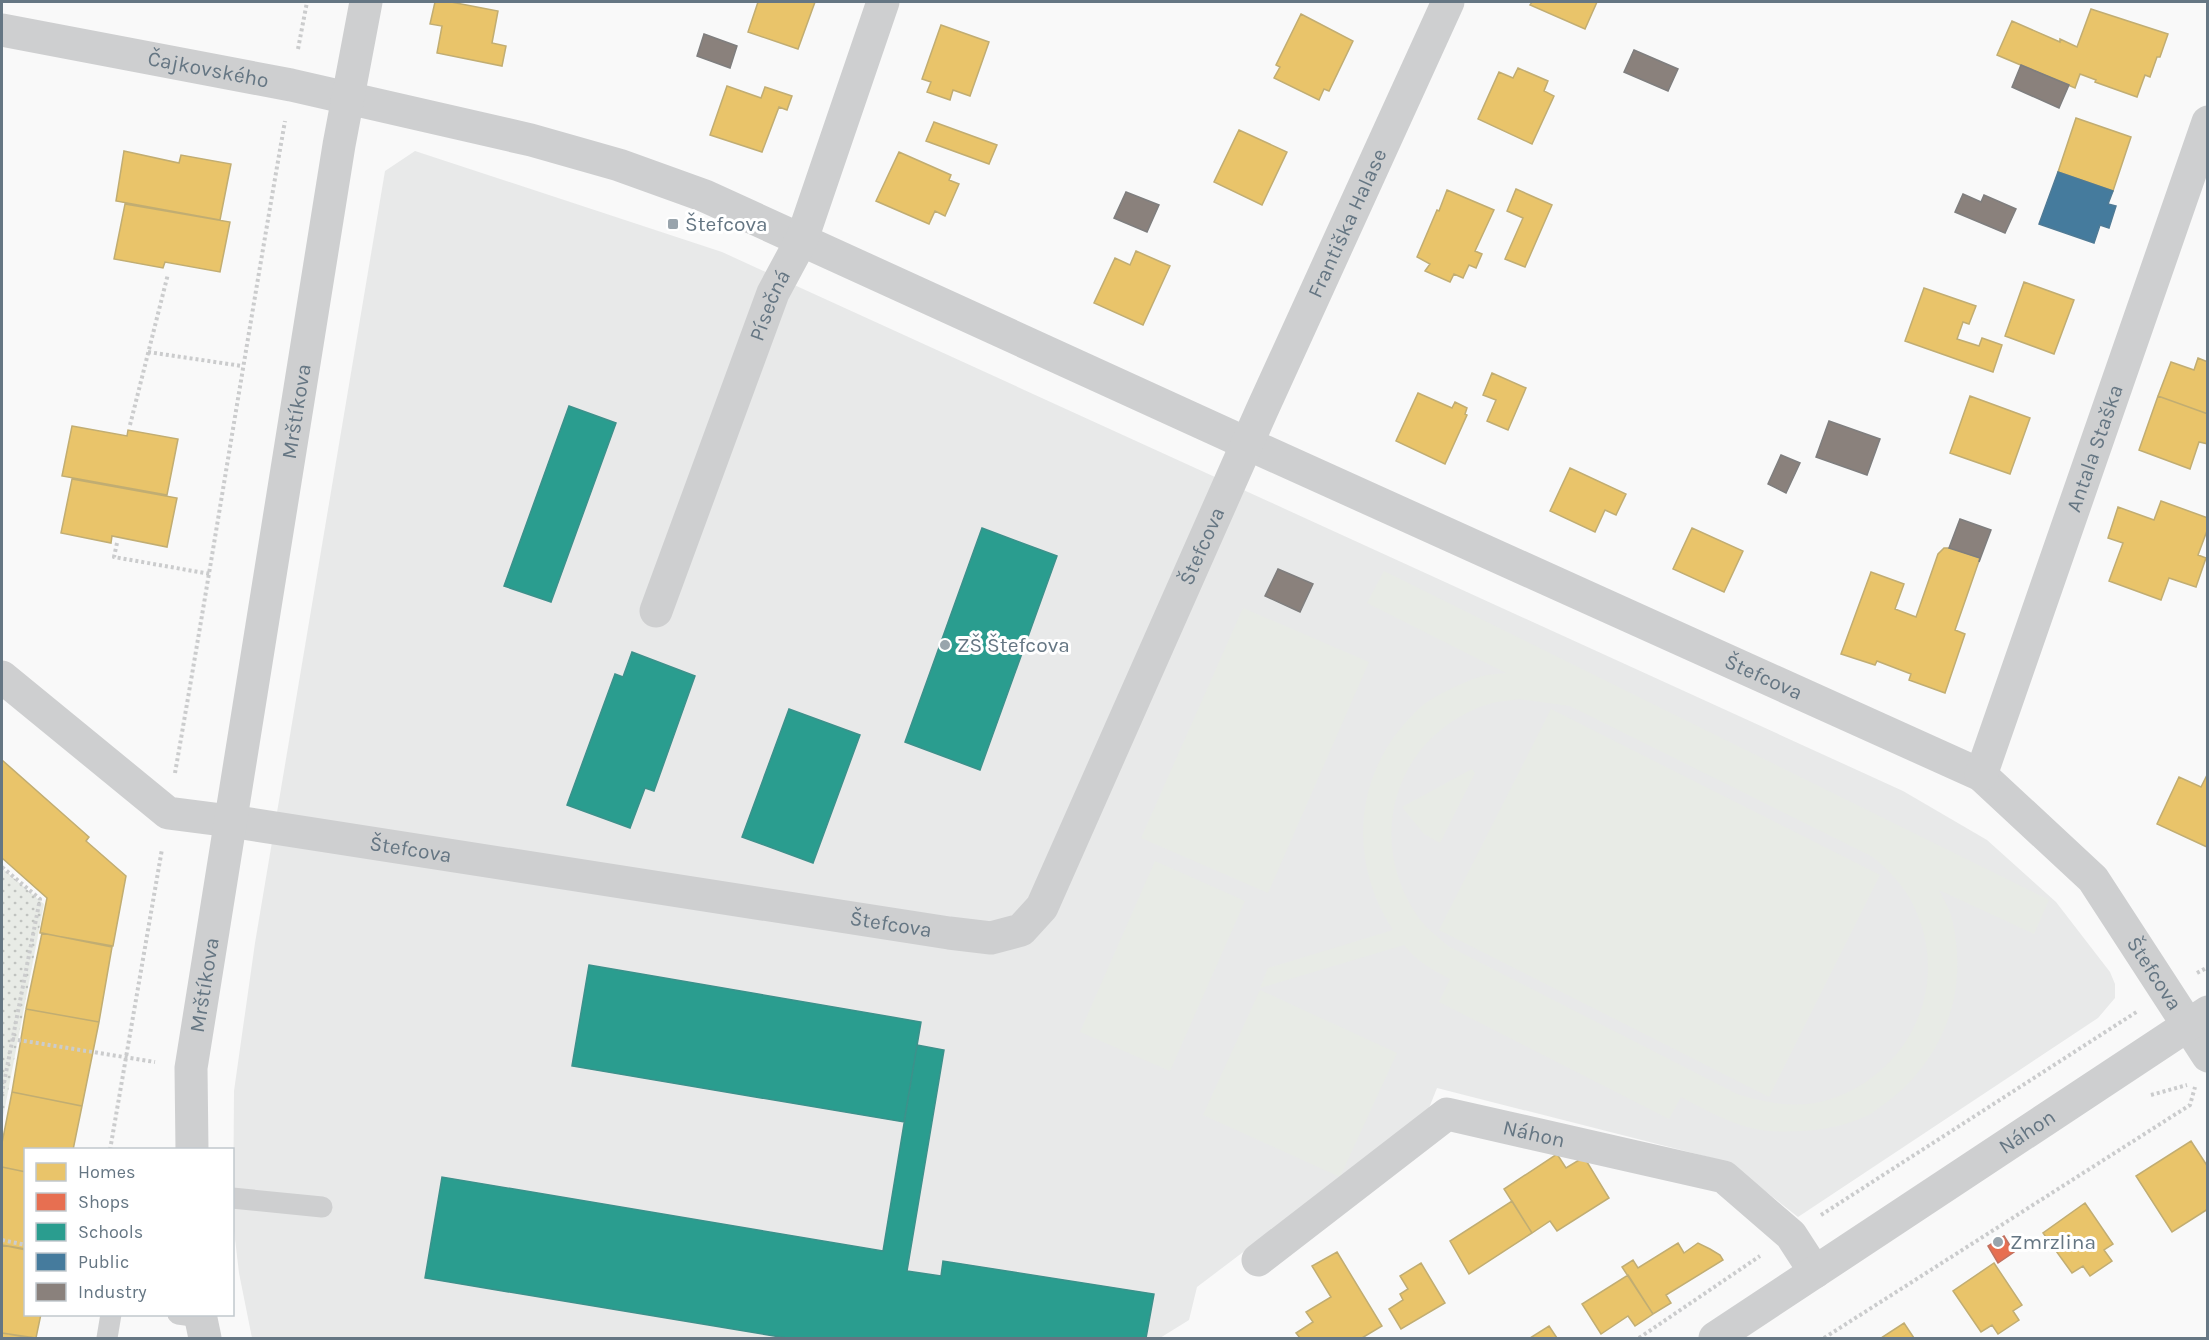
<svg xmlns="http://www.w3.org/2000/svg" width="2209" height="1340" font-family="Karla,sans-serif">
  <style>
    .built { fill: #e8e9e9 }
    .grass { fill: #e8ebe6; fill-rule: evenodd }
    .park { fill: url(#park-dots) }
    .homes { fill: #e9c46a; stroke: #c1ad72; stroke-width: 1.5 }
    .shops { fill: #e76f51; stroke: #c07160; stroke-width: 1.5 }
    .schools { fill: #2a9d8f; stroke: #3c918b; stroke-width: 1.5 }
    .public { fill: #457b9d; stroke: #4f7a95; stroke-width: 1.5 }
    .industry { fill: #8a817c; stroke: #7f7e7e; stroke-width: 1.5 }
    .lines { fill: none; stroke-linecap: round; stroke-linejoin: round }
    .path { stroke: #cbcccd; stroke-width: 4; stroke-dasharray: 3 3; stroke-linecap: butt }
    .service { stroke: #cecfd0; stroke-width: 21 }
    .minor { stroke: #cecfd0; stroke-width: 33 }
    .poi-dot { fill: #99a4ac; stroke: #fff; stroke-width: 2 }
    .labels { text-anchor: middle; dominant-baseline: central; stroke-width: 6; stroke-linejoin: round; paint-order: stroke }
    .street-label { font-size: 21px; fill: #657683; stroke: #fff }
    .poi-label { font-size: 21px; fill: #657683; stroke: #fff; text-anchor: start }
  </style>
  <defs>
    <pattern id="park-dots" width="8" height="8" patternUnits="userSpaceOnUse" patternTransform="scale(1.5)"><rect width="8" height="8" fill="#e8ebe6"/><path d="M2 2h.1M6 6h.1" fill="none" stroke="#c0c3c0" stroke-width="1.8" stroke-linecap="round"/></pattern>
  </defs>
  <rect width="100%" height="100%" fill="#f9f9f9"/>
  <!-- built -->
  <path class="built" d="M415 151 722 252 1903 791 1987 840 2056 902 2110 972 2115 984V998L2098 1018 1798 1217 1728 1162 1437 1088 1427 1113 1197 1287 1189 1320 1160 1338H252L239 1273 233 1222 234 1091 255 943 385 171Z"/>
  <!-- grass -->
  <path class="grass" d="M1384 571 2049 900 2034 934 1939 890C1942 896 1946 903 1949 910 1956 928 1958 954 1957 974 1955 1025 1925 1076 1883 1105 1877 1109 1871 1115 1864 1117 1836 1130 1800 1133 1770 1131 1738 1129 1708 1111 1681 1097L1669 1119 1439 1002 1450 979C1433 970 1416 961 1404 945L1260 988 1268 968 1393 930C1345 857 1355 765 1422 706 1432 697 1469 679 1483 676 1490 674 1498 674 1506 673L1367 603ZM1519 699 1570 706 1873 857C1886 868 1898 880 1907 894 1914 904 1918 916 1922 927 1944 1000 1903 1075 1831 1099 1800 1109 1768 1104 1737 1094L1448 946C1437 936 1424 927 1416 914 1363 833 1399 731 1492 703 1500 701 1510 701 1519 699Z
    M1243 608 1369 662 1268 893 1141 838Z
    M1551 709 1880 875 1769 1097 1439 930Z
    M1472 769 1475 773 1440 843 1424 834 1402 807Z
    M1155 861 1245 901 1170 1071 1080 1032Z
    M1260 990 1397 1053 1340 1177 1203 1115Z"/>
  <!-- park -->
  <path class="park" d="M2 868 44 904 2 1123Z"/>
  <!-- homes -->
  <path class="homes" d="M435 2H451L498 11 492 43 506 46 502 66 437 53 442 26 430 24Z
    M758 2H815L798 49 748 32Z
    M1532 2H1597L1585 29 1530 5Z
    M2091 9 2168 34 2160 57H2157L2150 77 2145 75 2137 97 2095 82 2096 80 2080 74 2075 88 1997 55 2012 21 2060 42V39L2077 47Z
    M1301 14 1353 41 1329 91 1324 89 1319 100 1274 78 1280 67 1276 65Z
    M941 25 989 42 970 96 953 90 950 100 927 92 931 82 922 79Z
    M1518 68 1548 81 1544 91 1554 96 1532 144 1478 119 1499 72 1513 78Z
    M727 86 761 98 765 87 792 96 787 110 779 107 762 152 710 135Z
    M2076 118 2131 137 2113 191 2058 172Z
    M934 122 997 145 989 164 926 141Z
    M1239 130 1287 152 1262 205 1214 182Z
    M124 151 179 163 181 155 231 164 220 220 116 201Z
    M899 152 951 175 949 180 959 184 945 216 935 211 929 224 876 201Z
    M1516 189 1552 205 1525 267 1505 259 1523 218 1507 211Z
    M1447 190 1494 210 1475 251 1482 254 1476 268 1469 265 1463 278 1454 274 1450 282 1425 271 1430 264 1417 257 1437 210 1439 211Z
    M125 204 230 222 220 272 165 262 163 268 114 259Z
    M1136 251 1170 266 1143 325 1094 303 1115 258 1130 265Z
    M2024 282 2074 300 2054 354 2005 336Z
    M1924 288 1976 306 1969 324 1963 322 1957 339 1979 346 1982 338 2002 345 1993 372 1905 341Z
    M2198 358 2208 362V414L2158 396 2171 362 2194 370Z
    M1492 373 1526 388 1508 430 1487 421 1496 400 1483 395Z
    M1418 393 1452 408 1455 402 1467 408 1465 414 1467 415 1445 464 1396 441Z
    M1970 396 2030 418 2010 474 1950 453Z
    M2158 396 2208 414V444L2199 442 2190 469 2139 450Z
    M72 426 127 436 128 430 178 439 167 495 62 476Z
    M1570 468 1626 494 1616 515 1605 510 1595 532 1550 511Z
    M72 479 177 498 167 547 112 536 111 543 61 533Z
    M2161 501 2208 518V528L2198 555 2206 558 2196 587 2169 578 2161 600 2109 581 2123 543 2108 538 2118 507 2154 520Z
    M1692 528 1743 551 1724 592 1673 569Z
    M1944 548H1952L1980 558 1955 630 1965 634 1945 693 1909 680 1911 674 1877 661 1875 665 1841 654 1871 572 1904 584 1895 609 1916 617 1938 554Z
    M2 760 89 837 86 841 126 876 113 946 40 933 47 898 2 858Z
    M2207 775 2208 846 2207 847 2157 824 2179 777 2201 787Z
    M42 933 112 947 99 1022 26 1009Z
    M26 1009 99 1022 82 1106 12 1092Z
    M12 1092 82 1106 73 1150H26V1172L2 1167V1143Z
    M2191 1141 2208 1167V1209L2172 1232 2136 1176Z
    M1557 1154 1566 1168 1584 1157 1609 1198 1557 1231 1550 1221 1532 1233 1504 1189Z
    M2 1167 26 1172V1249L2 1245Z
    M1512 1201 1532 1233 1469 1274 1450 1241Z
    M2085 1203 2113 1244 2104 1250 2112 1261 2090 1276 2083 1266 2072 1273 2043 1233Z
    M1678 1243 1684 1253 1698 1243 1710 1249 1720 1255 1723 1260 1666 1295 1671 1303 1653 1314 1622 1267 1633 1260 1638 1268Z
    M2 1245 26 1250V1314H41L36 1338 2 1333Z
    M1337 1252 1382 1326 1362 1338H1300L1296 1333 1313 1322 1306 1312 1331 1297 1312 1266Z
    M1421 1263 1445 1303 1401 1329 1389 1309 1403 1300 1400 1294 1408 1289 1400 1276Z
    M1994 1263 2022 1305 2013 1311 2019 1320 1998 1334 1992 1325 1981 1332 1953 1291Z
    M1628 1275 1653 1314 1635 1326 1628 1316 1601 1334 1582 1304Z
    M1904 1323 1914 1338H1881Z
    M1549 1326 1557 1338H1530Z
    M2 1333 31 1338H2Z"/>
  <!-- shops -->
  <path class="shops" d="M2004 1236 2014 1252 1998 1263 1988 1246Z"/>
  <!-- schools -->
  <path class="schools" d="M569 406 616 423 551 602 504 586Z
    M982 528 1057 556 980 770 905 742Z
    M632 652 695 676 654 791 645 788 630 828 567 805 615 674 623 677Z
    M789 709 860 735 813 863 742 837Z
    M589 965 921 1022 904 1122 572 1066Z
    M917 1045 944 1050 907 1271 941 1276 943 1261 1154 1294 1146 1338H786L425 1278 442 1177 883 1251Z"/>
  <!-- public -->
  <path class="public" d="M2058 172 2113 191 2108 204 2116 206 2109 228 2100 225 2094 243 2039 224Z"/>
  <!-- industry -->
  <path class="industry" d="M704 34 737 46 730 68 697 56Z
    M1634 50 1678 69 1668 91 1624 72Z
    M2021 65 2069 85 2059 108 2012 87Z
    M1126 192 1159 205 1147 232 1114 218Z
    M1963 194 1981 202 1984 195 2016 209 2005 233 1955 212Z
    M1829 421 1880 439 1867 475 1816 457Z
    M1781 455 1800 463 1786 493 1768 484Z
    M1960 519 1991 530 1979 562 1980 558 1949 548Z
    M1278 569 1313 584 1300 612 1265 596Z"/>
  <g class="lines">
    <!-- path -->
    <path class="path" d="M298 49 307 2
      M148 352 242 366
      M130 425 168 274
      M117 543 114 557 210 574
      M175 773C213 556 247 338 285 121
      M2 867 40 899 2 1093
      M2197 973 2208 967
      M12 1039 155 1062
      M2151 1095 2187 1085
      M110 1150 162 849
      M1821 1215 2138 1011
      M2 1240 26 1245
      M1639 1338 1760 1256
      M1824 1338 2190 1105 2195 1087"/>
    <!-- service -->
    <path class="service" d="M232 1198 322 1207
      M178 1314 200 1317
      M107 1338 111 1314"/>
    <!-- minor -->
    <g class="minor">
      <path id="s1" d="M2 30 291 85 531 140 619 165 705 196 1248 444 1981 775 2093 879 2208 1056"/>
      <path id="s2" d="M656 611 773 293 802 239 883 2"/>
      <path id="s3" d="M2 677 168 813 230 821 949 933 991 938 1021 930 1042 907 1262 410 1448 2"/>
      <path id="s4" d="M1981 775 2208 122"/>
      <path id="s5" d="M192 1150 191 1068 339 145 366 2"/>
      <path id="s6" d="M1258 1260 1447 1114 1724 1177 1791 1235 1815 1272"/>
      <path d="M200 1314 205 1338"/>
      <path id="s7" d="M1715 1338 2208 1012"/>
    </g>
  </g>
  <!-- markers -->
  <g class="poi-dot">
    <rect x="667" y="218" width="12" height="12" rx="3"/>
    <circle cx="945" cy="645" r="6"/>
    <circle cx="1998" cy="1242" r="6"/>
  </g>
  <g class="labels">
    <!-- street labels -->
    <g class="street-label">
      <text stroke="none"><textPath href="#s1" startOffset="210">Čajkovského</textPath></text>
      <text stroke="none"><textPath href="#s3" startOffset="1858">Františka Halase</textPath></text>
      <text stroke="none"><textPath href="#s2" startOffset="326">Písečná</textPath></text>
      <text stroke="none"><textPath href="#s5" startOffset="747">Mrštíkova</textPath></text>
      <text stroke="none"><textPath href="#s4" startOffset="346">Antala Staška</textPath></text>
      <text stroke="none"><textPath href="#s3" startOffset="1504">Štefcova</textPath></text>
      <text stroke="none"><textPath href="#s1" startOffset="1886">Štefcova</textPath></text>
      <text stroke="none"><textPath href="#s3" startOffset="460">Štefcova</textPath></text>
      <text stroke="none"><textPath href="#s3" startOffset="946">Štefcova</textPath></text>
      <text stroke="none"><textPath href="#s1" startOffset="2390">Štefcova</textPath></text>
      <text stroke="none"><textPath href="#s5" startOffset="166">Mrštíkova</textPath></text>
      <text stroke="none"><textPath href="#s7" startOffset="374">Náhon</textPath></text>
      <text stroke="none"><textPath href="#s6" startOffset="328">Náhon</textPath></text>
    </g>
    <!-- poi labels -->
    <g class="poi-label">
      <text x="685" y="224">Štefcova</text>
      <text x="957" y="645">ZŠ Štefcova</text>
      <text x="2010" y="1242">Zmrzlina</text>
    </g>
  </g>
  <!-- border -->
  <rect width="2209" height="1340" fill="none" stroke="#657683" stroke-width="6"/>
  <!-- legend -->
  <rect x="24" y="1148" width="210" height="168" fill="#ffffff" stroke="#c1c8cd" stroke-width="1.5"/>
  <rect x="36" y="1163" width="30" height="18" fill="#e9c46a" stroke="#c1c8cd" stroke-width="1.5"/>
  <text x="78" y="1178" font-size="18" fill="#657683">Homes</text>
  <rect x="36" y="1193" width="30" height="18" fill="#e76f51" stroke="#c1c8cd" stroke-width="1.5"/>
  <text x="78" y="1208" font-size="18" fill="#657683">Shops</text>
  <rect x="36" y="1223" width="30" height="18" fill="#2a9d8f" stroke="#c1c8cd" stroke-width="1.5"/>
  <text x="78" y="1238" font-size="18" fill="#657683">Schools</text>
  <rect x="36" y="1253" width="30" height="18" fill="#457b9d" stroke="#c1c8cd" stroke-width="1.5"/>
  <text x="78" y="1268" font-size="18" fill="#657683">Public</text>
  <rect x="36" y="1283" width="30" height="18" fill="#8a817c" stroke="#c1c8cd" stroke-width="1.5"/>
  <text x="78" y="1298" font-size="18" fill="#657683">Industry</text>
</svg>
